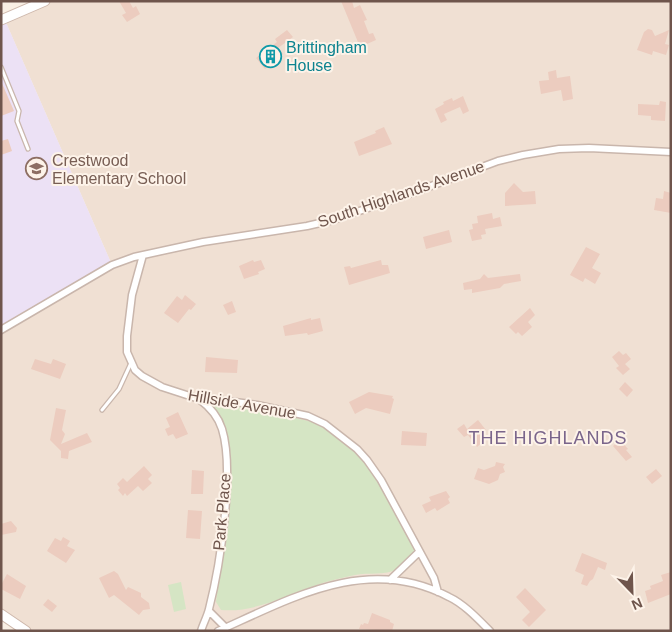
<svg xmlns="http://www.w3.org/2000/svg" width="672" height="632" font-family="Arial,sans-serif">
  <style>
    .residential { fill: #f0e0d3 }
    .education { fill: #ece1f5 }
    .green { fill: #d5e5c4 }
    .building { fill: #ecccbf }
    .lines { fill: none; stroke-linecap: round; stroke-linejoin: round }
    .lane-casing { stroke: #c9b6ac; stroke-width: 5.5 }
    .street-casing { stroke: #c9b6ac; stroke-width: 9 }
    .secondary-casing { stroke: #ceb8ac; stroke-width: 11 }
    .lane { stroke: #fff; stroke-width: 3 }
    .street { stroke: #fff; stroke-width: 6 }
    .secondary { stroke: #fff; stroke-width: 9 }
    .labels { text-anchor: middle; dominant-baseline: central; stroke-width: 4; stroke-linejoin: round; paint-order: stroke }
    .culture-label { font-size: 16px; fill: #0d838f; stroke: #fdf3e9; text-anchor: start }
    .education-label { font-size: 16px; fill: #785e54; stroke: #fdf3e9; text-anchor: start }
    .street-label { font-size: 16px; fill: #6f554c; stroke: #fdf3e9 }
    .neighbourhood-label { font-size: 18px; letter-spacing: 1px; fill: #7a658b; stroke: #fdf3e9 }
  </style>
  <rect width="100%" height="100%" fill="#f9efe4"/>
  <!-- residential -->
  <path class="residential" d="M45 1H671V631H26L1 614V330L112 265 4 18Z"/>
  <!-- education -->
  <path class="education" d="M4 18 112 265 1 330V20Z"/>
  <!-- green -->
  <path class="green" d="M207 402C239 404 269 410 300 419 308 421 318 423 326 427 369 452 392 507 414 549V553C409 558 403 566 397 569 385 576 368 572 355 575 342 578 327 581 314 586 284 596 254 613 221 610L216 602C221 557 243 454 220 416 217 411 211 406 207 402Z
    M181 582 186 609 174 612 168 585Z"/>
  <!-- building -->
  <path class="building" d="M119 1H129L133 8 136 6 140 14 127 22 122 15 126 13Z
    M341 1H352L354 8 360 5 367 20 364 21 369 34 373 33 376 40 360 47Z
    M648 29 652 30 655 36 669 30 665 44 669 45 666 55 653 51 652 55 637 50 644 32Z
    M287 30 293 37 278 48 283 54 265 69 256 58 277 42 275 39Z
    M556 70 557 78 570 76 573 99 563 101 561 90 541 94 539 81 549 80 548 72Z
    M1 81 14 111 1 116Z
    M463 96 469 111 463 114 460 107 444 114 447 120 441 123 435 109 444 104 443 102 452 98 453 101Z
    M660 101 666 102 665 121 651 120V116L638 115V104L659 105Z
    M384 127 392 144 359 156 354 142 376 133 375 131Z
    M8 139 12 151 1 155V141Z
    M514 183 523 192 535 191 536 204 505 206V193Z
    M664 191 671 193V213L654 210 656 198 663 199Z
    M492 213 493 219 500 217 502 226 485 229 486 234 481 235 482 239 472 241 469 230 473 229 472 224 478 223 477 216Z
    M449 230 452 242 426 249 423 237Z
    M586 247 600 254 592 268 601 273 595 284 585 278 583 282 570 275Z
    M253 260 254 262 261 260 265 269 258 272 259 274 244 279 239 266Z
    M381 260 382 265H388L390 273 349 285 344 267 350 266 351 268Z
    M484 274 488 278 520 274 521 281 504 284 500 288 472 293V289L464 290 463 283 480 279Z
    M185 295 196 304 191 310 189 309 178 323 164 313 177 296 182 300Z
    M232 301 236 312 228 315 223 305Z
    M530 308 535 315 528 322 532 327 522 336 518 332 516 334 509 327Z
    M311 318V320L320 318 323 331 308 335 307 333 285 336 283 326Z
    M619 351 623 355 626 353 631 359 625 364 630 369 623 375 616 368 619 366 612 357Z
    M206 357 238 360 237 373 205 372Z
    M35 359 51 364 53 359 66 364 60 379 31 369Z
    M625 382 633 390 627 397 619 389Z
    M369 392 393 396 392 398 394 399 390 414 366 408 355 414 349 402Z
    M56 408 66 410 62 430 65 434 61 444 87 433 92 442 69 451 68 459 61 458V451L50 440Z
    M178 412 188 434 176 439 173 434 168 436 165 429 170 427 166 418Z
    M478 420 486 430 483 432 487 438 477 447 468 435 464 437 457 429 464 424 467 429Z
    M402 431 427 433 426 446 401 445Z
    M620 440 628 449 626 450 632 457 626 461 613 446Z
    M496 462 505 464 503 467 505 472 500 474 498 480 489 484 474 479 478 468 484 470 495 466Z
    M144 466 152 475 148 479 152 483 143 491 138 486 127 496 125 493 123 496 118 490 120 488 117 484 123 478 127 482Z
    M656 469 662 476 652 484 646 477Z
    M192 470 204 471 203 494H191Z
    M446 491 450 497 448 499 450 503 437 511 435 508 426 513 422 505 431 501 429 497Z
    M188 510 202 511 200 539 186 538Z
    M11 521 17 528 16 532 1 535V524Z
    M63 537 70 541 67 546 75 550 66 563 47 551 55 538 61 541Z
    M582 553 607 563 605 570 598 567 593 579 590 581 587 586 581 584 584 575 575 571Z
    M114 571 118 574 126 590 128 587 141 593V597L149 603 150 609 143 610 139 615 114 595 109 598 99 578Z
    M671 572V594L648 603 645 591 651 589 650 586 663 581 661 575Z
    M7 574 26 586 20 599 1 589V585Z
    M525 588 546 610 529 627 522 620 530 612 516 597Z
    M48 599 57 606 52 612 43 605Z
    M372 613 390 620V622L394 624 392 631 359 629 361 624 363 625 364 623 368 624Z"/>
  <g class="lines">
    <defs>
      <path id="lane" d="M1 67 19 111 17 121 28 149
        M102 410 119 389 131 363"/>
      <path id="street" d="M143 255 132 295 127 336V352L135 370 142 376 162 387 199 399H213L257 405 308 416 325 424 357 449 367 460 381 480 434 578 438 592
        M1 330 112 265 134 257 203 242 307 226 333 220 415 192 498 161 523 155 559 149 589 148 671 152
        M199 399C210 407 218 416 222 429 235 471 220 566 209 609 207 617 203 624 201 631
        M390 580 419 552
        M209 611 226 628
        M218 631C292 598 368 554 449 597 464 604 478 619 490 631"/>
      <path id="secondary" d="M1 20 45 1
        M1 614 26 631"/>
    </defs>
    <!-- lane casing -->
    <use href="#lane" class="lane-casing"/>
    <!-- street casing -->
    <use href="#street" class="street-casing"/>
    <!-- secondary casing -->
    <use href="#secondary" class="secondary-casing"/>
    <!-- lane -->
    <use href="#lane" class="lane"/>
    <!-- street -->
    <use href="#street" class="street"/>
    <!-- secondary -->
    <use href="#secondary" class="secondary"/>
  </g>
  <!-- icons -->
  <defs>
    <symbol id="building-ring" viewBox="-11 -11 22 22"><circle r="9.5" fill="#fdf3e9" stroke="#0f9aa8" stroke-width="1.5"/><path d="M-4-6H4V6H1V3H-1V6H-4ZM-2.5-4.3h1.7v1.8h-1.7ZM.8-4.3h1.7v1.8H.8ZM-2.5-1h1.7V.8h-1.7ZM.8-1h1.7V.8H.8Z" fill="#0f9aa8"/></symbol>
    <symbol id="school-ring" viewBox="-11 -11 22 22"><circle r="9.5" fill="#fdf3e9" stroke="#8d6e63" stroke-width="1.5"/><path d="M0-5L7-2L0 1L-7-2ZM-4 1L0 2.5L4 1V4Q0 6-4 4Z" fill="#8d6e63"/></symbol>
  </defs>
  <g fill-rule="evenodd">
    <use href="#building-ring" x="258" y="44" width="25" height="25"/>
    <use href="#school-ring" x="24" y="156" width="25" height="25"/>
  </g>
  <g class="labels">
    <!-- culture labels -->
    <g class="culture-label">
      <text x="286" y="47">Brittingham<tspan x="286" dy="18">House</tspan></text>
    </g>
    <!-- education labels -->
    <g class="education-label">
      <text x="52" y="160">Crestwood<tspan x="52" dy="18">Elementary School</tspan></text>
    </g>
    <!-- street labels -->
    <g class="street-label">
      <text transform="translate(401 194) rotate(-19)">South Highlands Avenue</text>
      <text transform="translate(242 404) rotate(10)">Hillside Avenue</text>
      <text transform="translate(222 512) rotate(-85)">Park Place</text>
    </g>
    <!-- neighbourhood labels -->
    <g class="neighbourhood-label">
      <text x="548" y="438">THE HIGHLANDS</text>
    </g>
  </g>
  <!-- border -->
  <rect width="672" height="632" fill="none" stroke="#6f554c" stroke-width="5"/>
  <!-- north arrow -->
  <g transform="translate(632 592) rotate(157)" stroke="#fdf3e9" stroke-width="4" paint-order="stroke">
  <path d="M0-4L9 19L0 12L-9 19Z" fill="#6f554c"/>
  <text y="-8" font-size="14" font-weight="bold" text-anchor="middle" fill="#6f554c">N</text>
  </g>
</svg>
